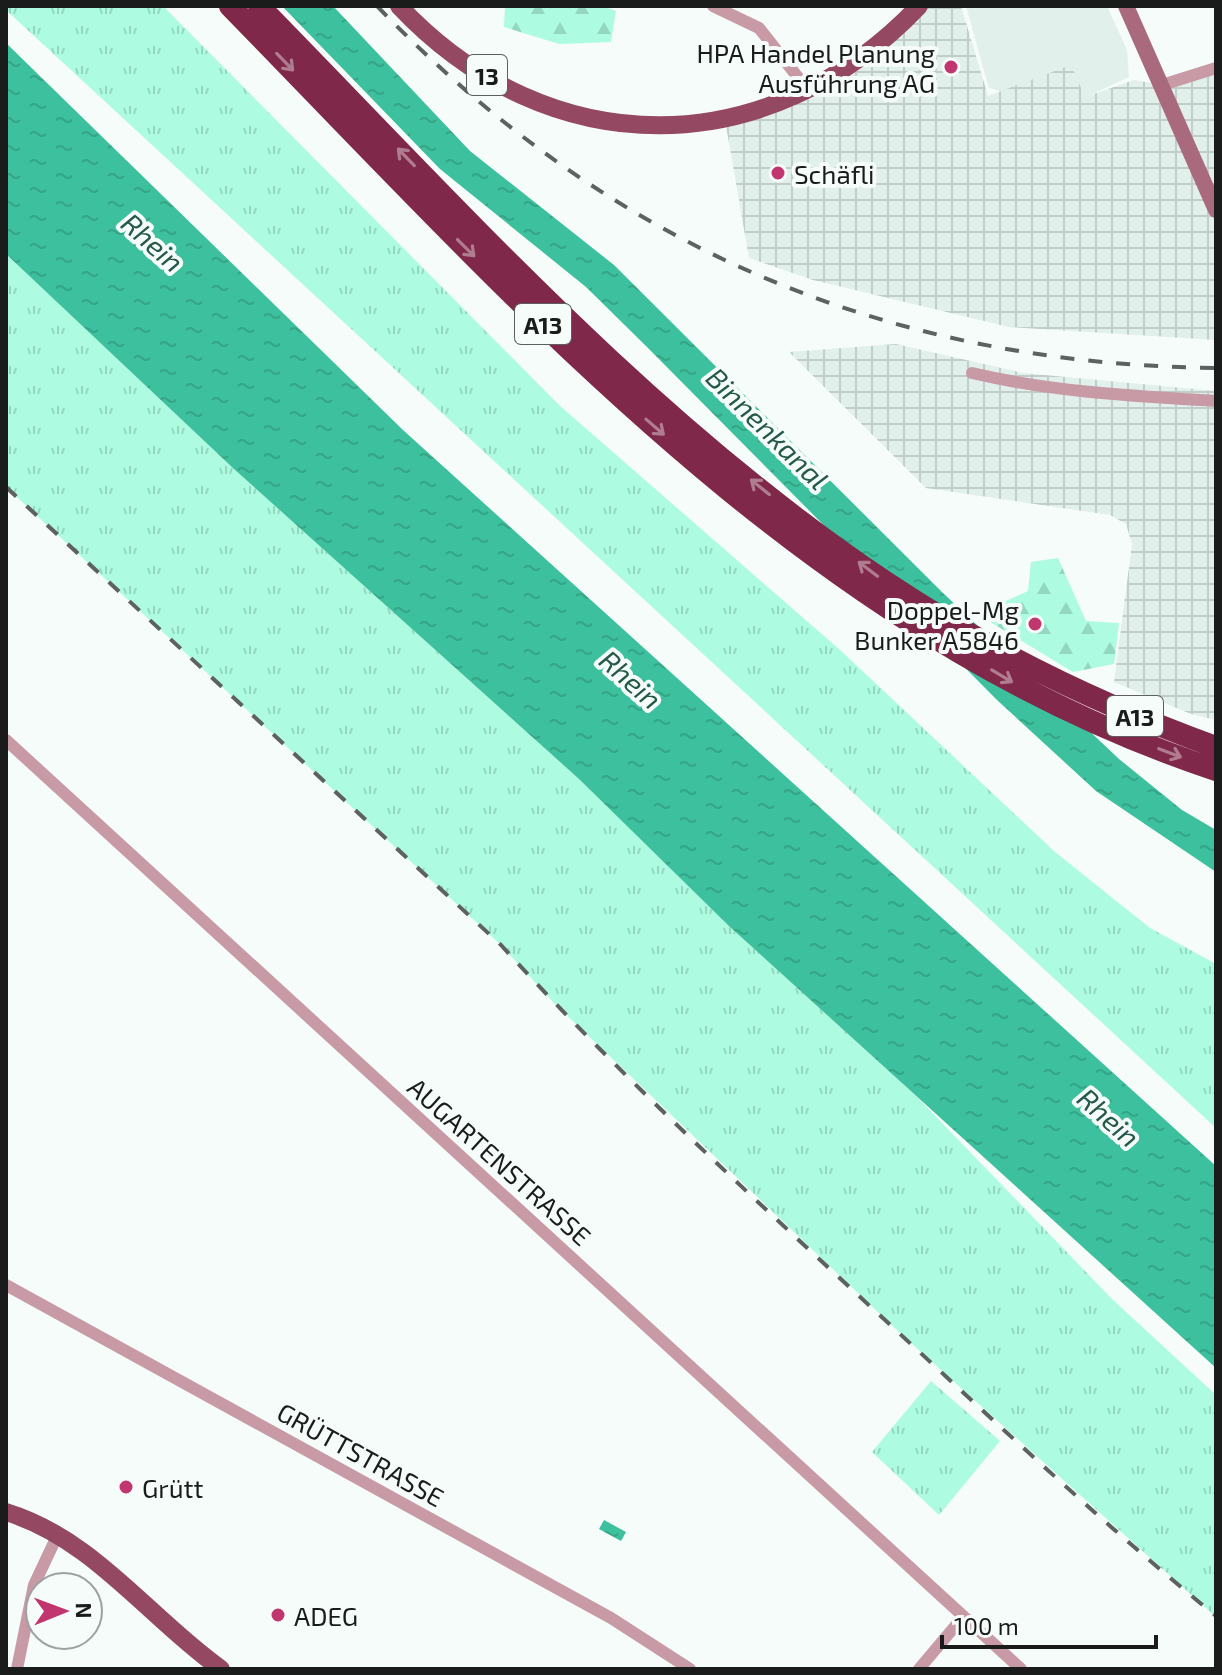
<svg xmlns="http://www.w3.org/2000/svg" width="1222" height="1675" font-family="'Exo 2',sans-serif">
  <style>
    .built { fill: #e1f0ea }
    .industrial { fill: url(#industrial-grid) }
    .grass { fill: url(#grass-tufts) }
    .forest { fill: url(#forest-firs) }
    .water { fill: url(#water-ripples) }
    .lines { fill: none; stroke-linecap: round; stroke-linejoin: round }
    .street { stroke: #c79aa6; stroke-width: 12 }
    .secondary { stroke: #aa6a7e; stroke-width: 16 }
    .primary { stroke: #944861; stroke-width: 18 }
    .highway { stroke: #802849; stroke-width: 22 }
    .rail { stroke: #5d615f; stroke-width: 4; stroke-dasharray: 14 14; stroke-linecap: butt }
    .oneway { stroke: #af7d8f }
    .poi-dot { fill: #c1366e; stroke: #f5fcf9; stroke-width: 3 }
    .labels { text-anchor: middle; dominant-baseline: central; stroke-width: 8; stroke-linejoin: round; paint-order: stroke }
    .shield { fill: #f5fcf9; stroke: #5c5f5e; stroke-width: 2 }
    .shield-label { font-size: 24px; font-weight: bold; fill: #1a1c1b }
    .poi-label { font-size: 26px; fill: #1a1c1b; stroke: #f5fcf9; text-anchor: start }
    .street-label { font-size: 26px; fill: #1a1c1b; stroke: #f5fcf9 }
    .water-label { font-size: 28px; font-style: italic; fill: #255949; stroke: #f5fcf9 }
  </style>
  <defs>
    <pattern id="industrial-grid" width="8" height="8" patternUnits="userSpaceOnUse" patternTransform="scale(2)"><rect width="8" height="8" fill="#e1f0ea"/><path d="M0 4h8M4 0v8" fill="none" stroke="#c0cdc8"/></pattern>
    <pattern id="grass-tufts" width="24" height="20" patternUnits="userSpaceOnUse" patternTransform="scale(2)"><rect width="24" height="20" fill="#adfbe1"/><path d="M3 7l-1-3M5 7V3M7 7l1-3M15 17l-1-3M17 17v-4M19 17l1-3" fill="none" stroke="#94d7c0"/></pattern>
    <pattern id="forest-firs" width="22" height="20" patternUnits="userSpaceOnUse" patternTransform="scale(2)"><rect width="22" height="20" fill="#adfbe1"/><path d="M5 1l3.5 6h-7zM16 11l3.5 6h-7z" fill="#94d7c0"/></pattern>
    <pattern id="water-ripples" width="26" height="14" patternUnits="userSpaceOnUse" patternTransform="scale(2)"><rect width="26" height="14" fill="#3dc09d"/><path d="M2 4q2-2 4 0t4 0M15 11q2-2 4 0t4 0" fill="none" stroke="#35a487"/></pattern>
  </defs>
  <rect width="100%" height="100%" fill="#f5fcf9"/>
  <!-- built -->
  <path class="built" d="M966 6H1107L1127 50 1129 77 1062 108 989 88Z"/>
  <!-- industrial -->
  <path class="industrial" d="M919 6H961L988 96 1071 65 1085 97 1134 80 1162 85 1216 68V340L1009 327 813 280 749 258 725 120 816 86Z
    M896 344 1023 373 1216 391V720L1191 714 1114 682 1132 544 1126 524 1110 515 926 488 789 352Z"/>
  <!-- grass -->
  <path class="grass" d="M6 6H163L560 406 839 649 1055 852 1150 928 1216 964V1128L6 10Z
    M6 254 234 469 579 779 730 927 917 1097 1112 1299 1216 1395V1617L902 1335 555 1004 501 945 6 487Z
    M931 1381 1000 1441 939 1515 872 1452Z"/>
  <!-- forest -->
  <path class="forest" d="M505 6H603L616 11 611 42 559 44 504 27Z
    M1058 558 1086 621 1119 623 1114 664 1073 672 977 614 1028 591 1031 562Z"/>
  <!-- water -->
  <path class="water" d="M282 6H333L470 151 614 265 943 593 1119 759 1182 810 1216 830V872L1096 791 997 700 646 346 586 287 440 169Z
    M6 43 403 430 1216 1166V1368L730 927 579 779 234 469 6 254Z
    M604 1520 626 1532 621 1541 599 1529Z"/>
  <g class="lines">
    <!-- street -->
    <path class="street" d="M713 6 759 28 808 90
      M1162 85 1216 68
      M972 373C1052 392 1134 396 1216 401
      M6 740 1021 1669
      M6 1285 611 1618 690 1669
      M17 1669 34 1585 58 1534
      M919 1669 962 1618"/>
    <!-- secondary -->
    <path class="secondary" d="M1126 6 1216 210"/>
    <!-- primary -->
    <path class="primary" d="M399 6C550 166 769 164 919 6
      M6 1512C94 1539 148 1617 221 1669"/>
    <!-- highway -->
    <path class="highway" d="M230 6C519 302 811 636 1216 770
      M259 6C457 208 650 425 887 583 989 651 1100 705 1216 747"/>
    <!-- rail -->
    <path class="rail" d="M377 6C607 245 884 364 1216 368
      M6 487 501 945C617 1073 746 1191 873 1309 986 1413 1097 1519 1216 1616"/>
  </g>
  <!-- one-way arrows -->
  <defs><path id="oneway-shaft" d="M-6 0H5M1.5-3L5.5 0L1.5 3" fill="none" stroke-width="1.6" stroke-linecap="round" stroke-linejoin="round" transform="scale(2)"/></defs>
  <g class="oneway">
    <use href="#oneway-shaft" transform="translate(285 62) rotate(46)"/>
    <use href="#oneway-shaft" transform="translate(406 157) rotate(-134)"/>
    <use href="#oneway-shaft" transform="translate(466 248) rotate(45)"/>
    <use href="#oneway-shaft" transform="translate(655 427) rotate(41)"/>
    <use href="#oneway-shaft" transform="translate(760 487) rotate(-141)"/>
    <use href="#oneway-shaft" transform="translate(868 569) rotate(-143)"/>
    <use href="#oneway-shaft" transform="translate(1002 676) rotate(31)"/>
    <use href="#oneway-shaft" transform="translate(1170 753) rotate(21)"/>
  </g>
  <!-- markers -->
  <g class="poi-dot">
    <circle cx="951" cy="67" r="8"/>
    <circle cx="778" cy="173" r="8"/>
    <circle cx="1035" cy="624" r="8"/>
    <circle cx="126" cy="1487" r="8"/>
    <circle cx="278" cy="1615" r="8"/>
  </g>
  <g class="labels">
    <!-- shield labels -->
    <g class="shield">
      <rect x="467" y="55" width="40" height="40" rx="6"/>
      <rect x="515" y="304" width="56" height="40" rx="6"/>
      <rect x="1107" y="696" width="56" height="40" rx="6"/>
    </g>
    <g class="shield-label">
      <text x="487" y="75">13</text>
      <text x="543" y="324">A13</text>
      <text x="1135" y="716">A13</text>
    </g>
    <!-- poi labels -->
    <g class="poi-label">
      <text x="935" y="52" text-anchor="end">HPA Handel Planung<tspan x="935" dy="30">Ausführung AG</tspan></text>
      <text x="794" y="173">Schäfli</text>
      <text x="1019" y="609" text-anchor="end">Doppel-Mg<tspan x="1019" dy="30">Bunker A5846</tspan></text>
      <text x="142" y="1487">Grütt</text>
      <text x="294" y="1615">ADEG</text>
    </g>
    <!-- street labels -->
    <g class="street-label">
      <text transform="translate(500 1161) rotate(42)">AUGARTENSTRASSE</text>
      <text transform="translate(361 1454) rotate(29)">GRÜTTSTRASSE</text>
    </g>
    <!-- water labels -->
    <g class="water-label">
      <text transform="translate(153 242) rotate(42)">Rhein</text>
      <text transform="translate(768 428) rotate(45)">Binnenkanal</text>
      <text transform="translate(631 679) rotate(42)">Rhein</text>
      <text transform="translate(1109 1117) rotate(42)">Rhein</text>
    </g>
  </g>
  <!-- border -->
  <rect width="1222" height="1675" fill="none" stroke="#1a1c1b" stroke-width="16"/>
  <!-- north arrow -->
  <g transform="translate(64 1611) rotate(89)"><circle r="38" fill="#f5fcf9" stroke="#9da2a0" stroke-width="2"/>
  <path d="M0-6L14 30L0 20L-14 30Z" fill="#c1366e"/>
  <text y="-12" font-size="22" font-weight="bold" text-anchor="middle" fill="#1a1c1b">N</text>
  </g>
  <!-- scale -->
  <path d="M942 1635v12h214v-12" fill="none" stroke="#1a1c1b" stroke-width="4"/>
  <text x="954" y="1635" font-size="24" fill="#1a1c1b" stroke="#f5fcf9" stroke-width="6" paint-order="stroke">100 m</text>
</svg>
